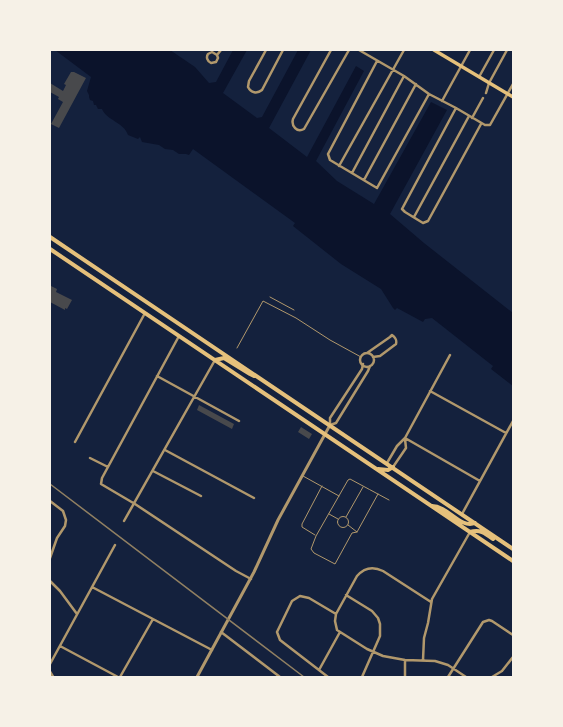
<svg xmlns="http://www.w3.org/2000/svg" width="563" height="727" font-family="'PT Sans Narrow',sans-serif">
  <style>
    .water { fill: #0b132b }
    .building { fill: #48494c }
    .lines { fill: none; stroke-linecap: round; stroke-linejoin: round }
    .service { stroke: #b1986c; stroke-width: 1 }
    .minor { stroke: #b1986c; stroke-width: 2.5 }
    .tertiary { stroke: #b1986c; stroke-width: 3 }
    .secondary { stroke: #e5c07b; stroke-width: 3.5 }
    .primary { stroke: #e5c07b; stroke-width: 4 }
    .rail { stroke: #918062; stroke-width: 1.5 }
  </style>
  <rect width="100%" height="100%" fill="#14213d"/>
  <!-- water -->
  <path class="water" d="M55 50H170L195 67 209 83 216 82 233 50H247L223 93 257 118 262 117 298 50H311L269 128 307 157 356 66 364 71 316 161 337 181 374 204 431 102 447 110 390 214 424 243 513 313V386L491 369 493 366 432 318 425 319 423 322 397 308 395 310 393 308 381 289 341 264 293 226 295 223 193 149 189 155 186 154H179L173 150 165 149 159 145 142 142 140 137 138 139 128 135C124 122 107 121 102 109H98L96 105H94L93 101 90 100 89 97V95L87 91 91 77Z"/>
  <!-- building -->
  <path class="building" d="M71 72H74L86 78 59 128 51 124 63 102 58 99 59 97 50 92V83L63 91 66 85 64 84Z
    M51 286 57 289 56 292 72 300 67 309 65 308V310L50 302V288Z
    M199 405 234 424 232 429 197 410Z
    M301 427 312 434 309 439 298 432Z"/>
  <g class="lines">
    <!-- service -->
    <path class="service" d="M270 297 294 310
      M237 348 263 301 296 318 330 340 361 357
      M303 476 339 496
      M378 494 357 532 352 533 335 564 314 553 311 549 316 536 348 480 350 479C363 486 376 493 389 500
      M329 514 338 519
      M337.5 522a5.5 5.5 0 1 1 11 0a5.5 5.5 0 1 1-11 0Z
      M346 517 363 487
      M348 525 357 532
      M315 535 302 527V524L322 486"/>
    <!-- minor -->
    <path class="minor" d="M266 50 249 81 248 87C251 93 257 94 262 90L283 50
      M331 50 293 119C291 126 297 133 304 129L349 50
      M359 50 404 76 429 94 456 108 485 125H490L513 84
      M217 55 212 52 208 54C206 57 207 61 211 63L216 62 218 58 217 55 221 50
      M377 61 328 154 330 160 377 188 429 94
      M479 77 494 50
      M486 93 489 83 507 50
      M442 101 470 50
      M456 108 402 209 405 212 423 223 428 221 481 124
      M472 118 483 98
      M339 166 404 50
      M352 173 404 76
      M364 180 416 84
      M414 217 469 116
      M179 336 102 478 101 484 135 504 236 571 251 579
      M367 353 390 337 392 335C396 338 397 340 396 344L380 356 373 357
      M360 360a7 7 0 1 1 14 0a7 7 0 1 1-14 0Z
      M363 364 362 369 330 418V425L336 423 368 371 370 366
      M157 376 239 421
      M430 391 506 433
      M405 438 480 481
      M75 442 145 313
      M165 450 254 498
      M90 458 108 467
      M387 463 397 446 405 438 450 355
      M393 467 406 448 405 439
      M153 471 201 496
      M50 501 63 511 66 520 65 526 57 538 50 558
      M462 514 513 421
      M124 521 215 360
      M50 581 60 591 77 614
      M92 587 212 650
      M346 595 372 611 378 618 380 624V636L362 677
      M431 602 383 571C373 566 364 568 357 576L336 614 335 621 337 630 367 649 383 656 405 660 435 661 448 665 466 677
      M221 632 280 677
      M60 646 118 677
      M405 660V677
      M423 660 424 638 428 623 432 599 470 532
      M50 664 115 545
      M319 670 340 632
      M120 677 153 619
      M328 677 280 640 277 632 292 601 300 596 309 598 336 614
      M448 677 483 622 489 620 492 621 513 635
      M492 677 502 671 513 657"/>
    <!-- tertiary -->
    <path class="tertiary" d="M50 672 53 677
      M197 677 254 572 278 520 330 425"/>
    <!-- secondary -->
    <path class="secondary" d="M434 50 513 97"/>
    <!-- primary -->
    <path class="primary" d="M50 237 513 549
      M50 249 513 561
      M215 360 224 358 250 374 254 376
      M378 469 388 470 393 467
      M432 506C448 506 460 529 475 523
      M470 532C480 529 485 533 493 539"/>
    <!-- rail -->
    <path class="rail" d="M50 484 304 677"/>
  </g>
  <!-- border -->
  <rect width="563" height="727" fill="none" stroke="#f6f1e7" stroke-width="102"/>
</svg>
